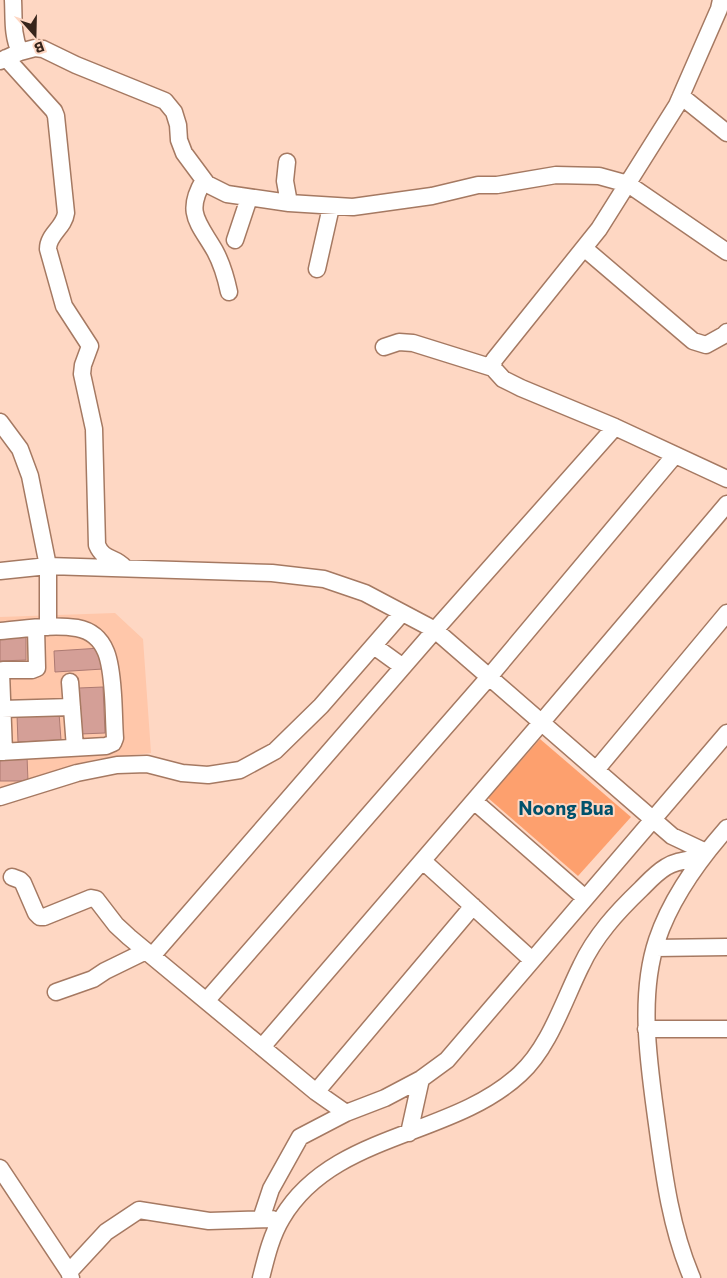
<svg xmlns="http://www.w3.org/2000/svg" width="727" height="1278" font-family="Commissioner,sans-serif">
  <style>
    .built { fill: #ffc7aa }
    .green { fill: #fda06e }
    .building { fill: #d49f97; stroke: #ad7a72 }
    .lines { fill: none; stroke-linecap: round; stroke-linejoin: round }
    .minor-casing { stroke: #a57962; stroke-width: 19 }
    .minor { stroke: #fff; stroke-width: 16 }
    .labels { text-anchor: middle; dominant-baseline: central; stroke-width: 4; stroke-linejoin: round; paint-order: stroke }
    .district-label { font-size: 19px; font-weight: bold; fill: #00516b; stroke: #fed7c3 }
  </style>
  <rect width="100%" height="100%" fill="#fed7c3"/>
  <!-- built -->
  <path class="built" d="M115 613 143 639 151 753 97 759 0 791V617Z"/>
  <!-- green -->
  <path class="green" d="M540 739 631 817 578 876 488 798Z"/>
  <!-- building -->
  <path class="building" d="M26 632V660L0 661V633Z
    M101 648 103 669 55 672 54 651Z
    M103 687 105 733 80 734 79 688Z
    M59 713 61 740 18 742 17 715Z
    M27 756 28 781H0V757Z"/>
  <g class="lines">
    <defs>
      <path id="minor" d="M13 0C14 18 12 35 20 52
        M721 0 719 9 677 105 599 229 494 360 493 368 503 379 521 388 615 427 727 479
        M6 58 54 111 56 116 66 213C64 228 48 234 48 249L64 306 90 346 83 365 82 374 94 429 97 545C104 561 114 556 124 567
        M0 61 20 52 35 48 43 49 76 65 165 101 174 112 178 125 179 140 184 153 207 184 227 194 289 203 353 207 432 196 478 185H497L556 175 599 176 628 184 727 252
        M681 96 727 133
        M287 162 285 181 289 203
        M204 180C184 213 199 223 215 251 222 264 226 278 229 292
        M235 240 249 198
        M584 248 693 341 706 345 724 335 727 332
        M317 269 331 207
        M384 347 399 342 413 343 493 368
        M0 422 20 449 30 476 48 566V627
        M0 571 48 566 272 573 324 579 365 593 435 630 672 836 706 852
        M0 631C25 629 52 624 77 628 110 634 111 668 113 695 114 709 114 724 115 738L113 743 106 746 0 752
        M374 646 403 667
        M70 682 75 748
        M2 709 72 707
        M4 752 1 672 3 670H32L37 668 36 628
        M596 770 727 613
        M0 797 77 773 117 765 147 764 182 773 208 775 240 770 275 751 321 706 402 613
        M474 801 585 898
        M423 861 532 960
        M12 877 20 880 23 883 36 913 40 917H44L91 898 96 899 116 925 129 937 316 1092 346 1113
        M655 948 727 947
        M152 956 435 630 615 427
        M56 992 93 979 105 971 146 951
        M207 1000 489 677 675 455
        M646 1029H727
        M262 1047 541 723 727 504
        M316 1092 473 906
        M409 1133 421 1079
        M0 1168 69 1272 71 1278
        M261 1219 271 1189 300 1137 346 1113 385 1098 421 1079 447 1060 727 733
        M69 1272 106 1232 139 1210 209 1221 272 1219
        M261 1278C266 1258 271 1236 282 1218 333 1132 451 1138 520 1074 549 1048 564 1000 581 966 595 936 617 912 641 889 649 881 656 873 666 867 677 860 690 860 703 857
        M692 1278C671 1229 664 1176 657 1124 649 1065 638 997 657 940 671 898 698 861 727 828"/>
    </defs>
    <!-- minor casing -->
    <use href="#minor" class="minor-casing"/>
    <!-- minor -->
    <use href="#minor" class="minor"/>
  </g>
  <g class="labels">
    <!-- district labels -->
    <g class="district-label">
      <text x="566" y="807">Noong Bua</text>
    </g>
  </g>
  <!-- north arrow -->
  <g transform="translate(35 35) rotate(160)" stroke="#fed7c3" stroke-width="4" paint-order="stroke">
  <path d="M0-4L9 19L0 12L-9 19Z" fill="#37251b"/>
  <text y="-8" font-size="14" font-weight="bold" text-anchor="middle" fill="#37251b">B</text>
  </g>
</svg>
